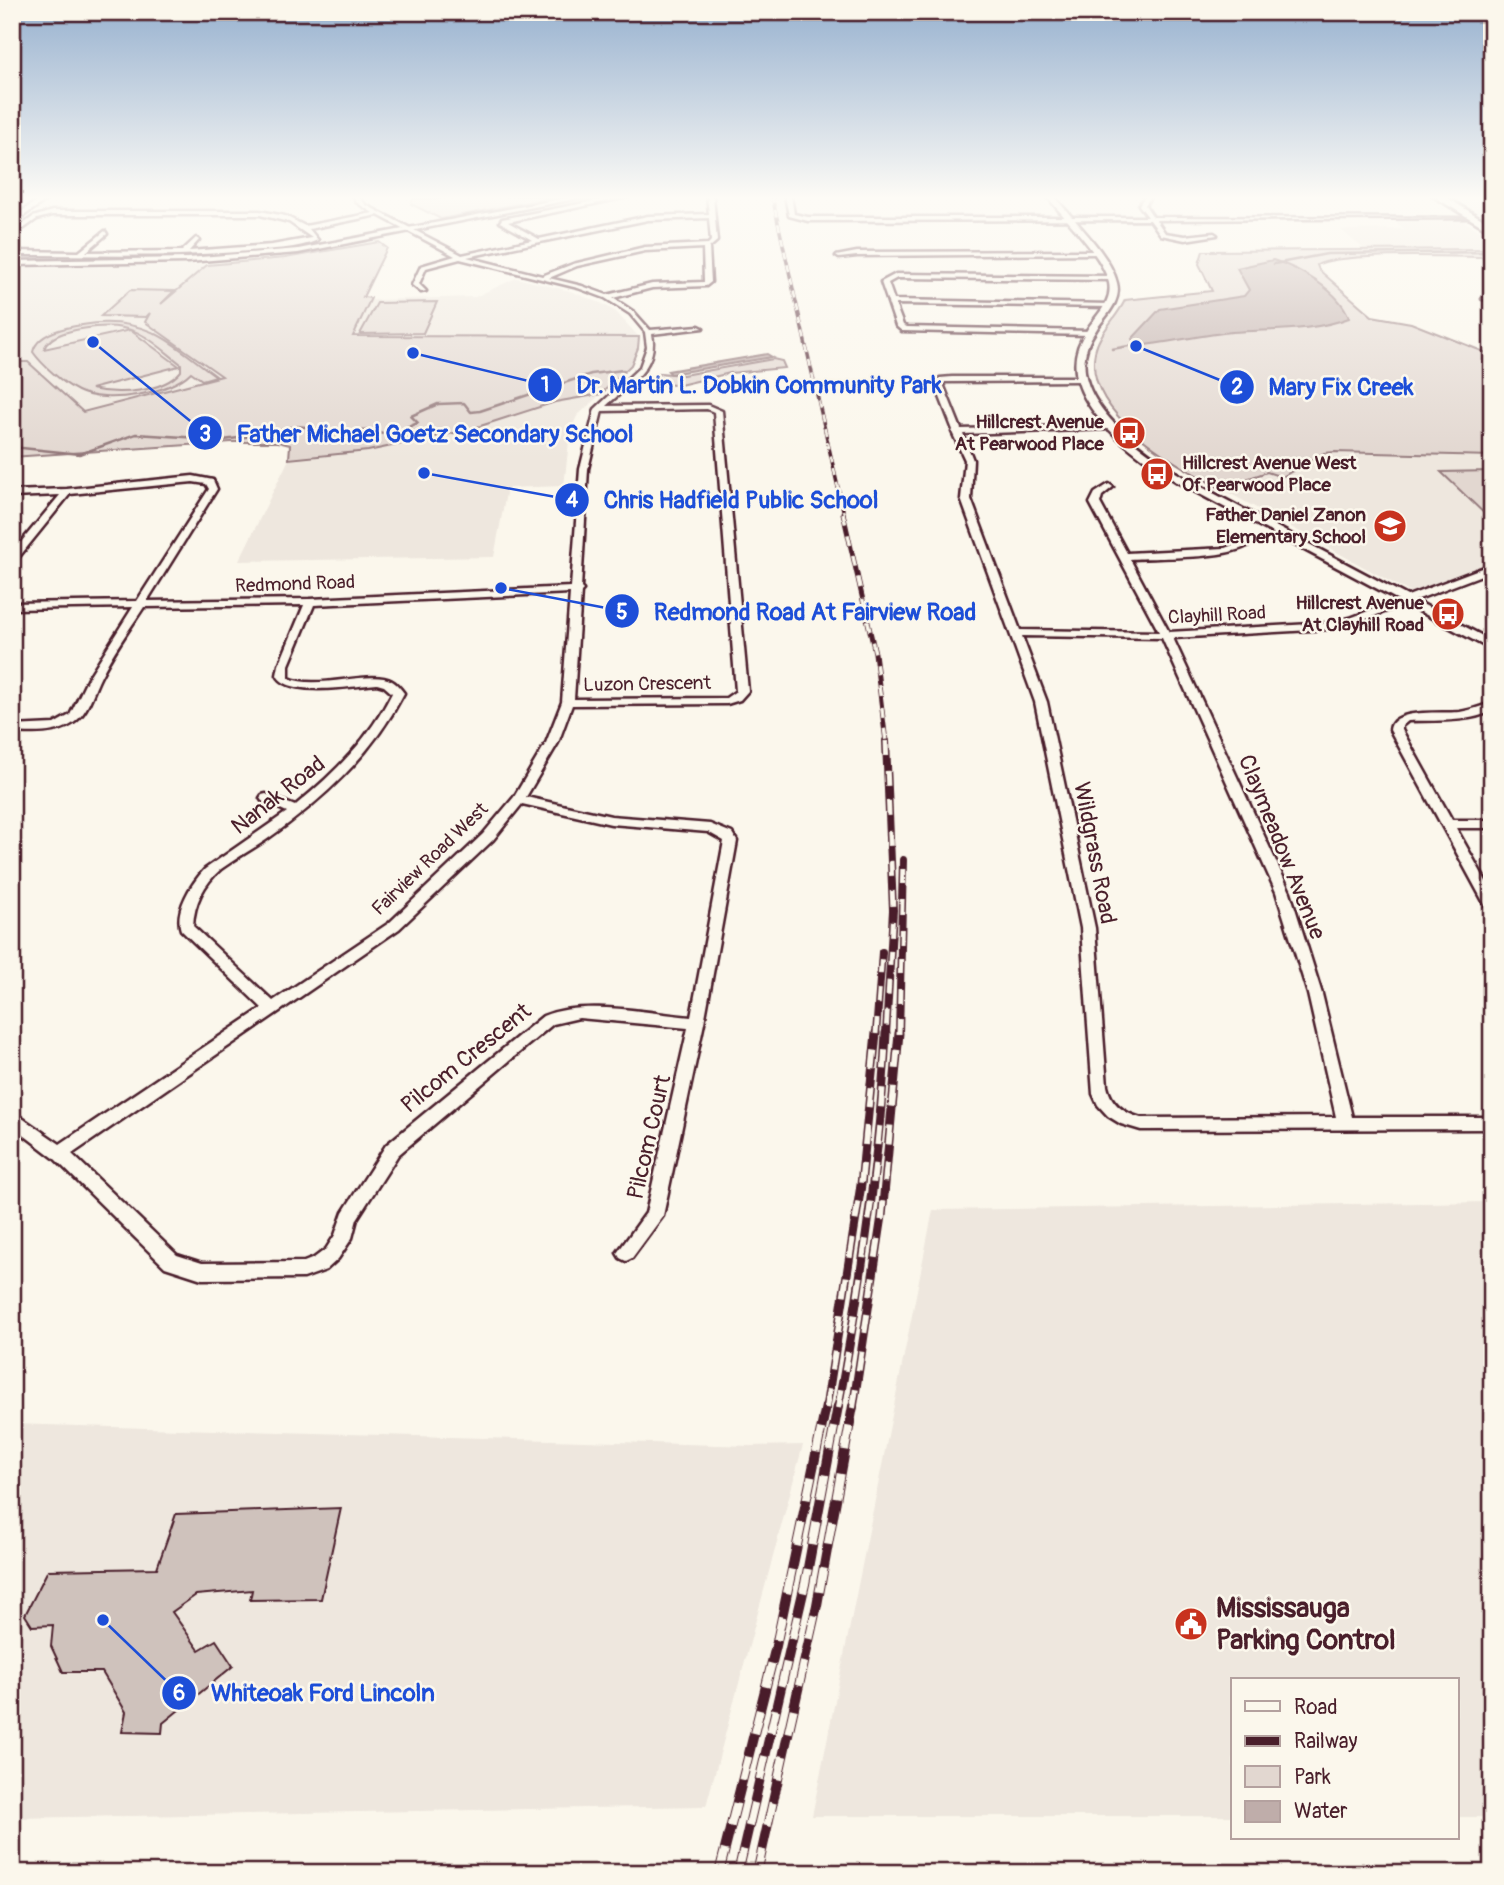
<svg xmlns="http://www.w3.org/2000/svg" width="1504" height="1885" font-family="Pangolin,sans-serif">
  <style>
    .built { fill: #eee7de }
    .green { fill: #e2d7d0; stroke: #967b7e; stroke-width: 2; fill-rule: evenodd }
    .water { fill: #bfadaa; stroke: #907477; stroke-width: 2 }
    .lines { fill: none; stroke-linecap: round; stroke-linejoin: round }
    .stream { stroke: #907477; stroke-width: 2.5 }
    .building { fill: #cfc2bc; stroke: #4a1f2b; stroke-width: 2 }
    .minor-casing { stroke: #4a1f2b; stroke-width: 5 }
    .tertiary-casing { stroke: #4a1f2b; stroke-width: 5 }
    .primary-casing { stroke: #4a1f2b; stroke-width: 5 }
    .minor { fill: #fbf7ec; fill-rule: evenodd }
    .tertiary { fill: #fbf7ec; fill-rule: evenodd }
    .primary { fill: #fbf7ec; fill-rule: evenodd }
    .rail-far4-casing { stroke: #4a1f2b; stroke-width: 3.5 }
    .rail-far3-casing { stroke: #4a1f2b; stroke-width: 5 }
    .rail-far2-casing { stroke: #4a1f2b; stroke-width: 8 }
    .rail-far1-casing { stroke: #4a1f2b; stroke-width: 9 }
    .rail-casing { stroke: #4a1f2b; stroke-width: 10 }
    .rail-far4 { stroke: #fbf7ec; stroke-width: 2.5; stroke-dasharray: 7; stroke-linecap: butt }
    .rail-far3 { stroke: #fbf7ec; stroke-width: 3.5; stroke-dasharray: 11; stroke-linecap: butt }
    .rail-far2 { stroke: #fbf7ec; stroke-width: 5; stroke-dasharray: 15; stroke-linecap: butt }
    .rail-far1 { stroke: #fbf7ec; stroke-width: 6; stroke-dasharray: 19; stroke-linecap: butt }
    .rail { stroke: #fbf7ec; stroke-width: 8; stroke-dasharray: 24; stroke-linecap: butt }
    .labels { text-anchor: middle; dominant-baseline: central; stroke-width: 5; stroke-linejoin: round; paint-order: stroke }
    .far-poi-label { font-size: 19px; font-weight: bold; fill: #4a1f2b; stroke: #fbf7ec; text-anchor: end }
    .far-street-label { font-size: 19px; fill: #4a1f2b; stroke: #fbf7ec }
    .street-label { font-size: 23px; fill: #4a1f2b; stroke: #fbf7ec }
    .near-poi-label { font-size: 28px; font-weight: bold; fill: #4a1f2b; stroke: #fbf7ec; text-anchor: start }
    .leader { fill: none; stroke: #1d4ed8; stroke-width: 2.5 }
    .callout-dot { fill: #1d4ed8; stroke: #fbf7ec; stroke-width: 2.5 }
    .mark-label { font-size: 21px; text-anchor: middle; font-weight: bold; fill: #fff }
    .callout-label { font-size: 24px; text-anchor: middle; font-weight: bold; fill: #1d4ed8; stroke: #fbf7ec; stroke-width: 5; stroke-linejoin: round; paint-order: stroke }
  </style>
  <rect width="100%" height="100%" fill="#fbf7ec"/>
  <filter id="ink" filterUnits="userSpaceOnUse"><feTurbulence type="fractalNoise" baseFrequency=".0143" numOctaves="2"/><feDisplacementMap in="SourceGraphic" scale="14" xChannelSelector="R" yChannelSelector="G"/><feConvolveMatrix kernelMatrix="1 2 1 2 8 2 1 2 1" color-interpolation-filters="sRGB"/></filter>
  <g filter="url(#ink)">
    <!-- built -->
    <path class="built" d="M1452 197H1492V220L1478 214Z
      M1462 220 1492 238V249L1365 250 1341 230 1404 229 1394 221Z
      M12 265H207L152 312 222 376 83 412 28 362H12Z
      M516 278 570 291 603 304 616 312 639 337 352 336 370 300 475 297Z
      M601 394 577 416 570 432 564 486 507 488 494 557 239 561 289 459 368 451 468 430 555 402Z
      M1335 452 1492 456V564L1411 593 1220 488 1267 472 1282 477 1324 453Z
      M1492 1202V1817H1457V1680H1233V1816H812L933 1210Z
      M12 1424 751 1446 803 1445 706 1806 12 1818Z"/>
    <!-- green -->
    <path class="green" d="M442 196H559L441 219 411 204 413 199H440Z
      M379 242 387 248 363 297 371 298 353 336 639 337 638 348 631 365 601 394 555 402 468 430 368 451 289 459 290 445 278 442H232L12 457V362H28L83 412 222 376 145 322 150 313 146 317 101 316 130 290 174 291 161 304 207 265 285 258Z
      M1492 249V257C1460 257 1338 252 1317 265L1319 270 1372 316 1411 323 1492 355V456L1335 452 1324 453 1282 477 1267 472 1220 488C1176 465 1083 413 1095 352 1099 332 1117 318 1125 300L1212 291 1199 264 1203 251Z
      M437 302 423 333 360 334 377 303Z
      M98 323C153 320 174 346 216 376L202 380 191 372C170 394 105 405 78 391 64 384 42 365 33 352 38 329 79 325 98 323ZM95 327C138 323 150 340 181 364V371C163 393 117 395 91 389L179 366 130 330 44 349C50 332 79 329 95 327Z
      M773 359 782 361 785 368 730 373 680 385 644 384 660 373 683 375Z
      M1492 471 1490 519 1441 472Z"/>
    <!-- water -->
    <path class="water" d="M1273 260C1299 268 1340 291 1349 318 1312 332 1270 329 1232 332 1200 335 1168 343 1136 346L1132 339 1160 309 1244 296 1249 290 1237 268Z
      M767 354 772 357 671 374 668 371Z"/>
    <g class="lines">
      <!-- stream -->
      <path class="stream" d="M1274 264 1327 254 1492 252
        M1112 349 1140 344
        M12 447 80 454 136 434 200 438 202 442C220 441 239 438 257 435 278 432 295 421 316 430L315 433C336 438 356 428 377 431V434L395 432 418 423 411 416 438 404 464 403 471 412 480 411 591 374 623 370"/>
    </g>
    <!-- building -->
    <path class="building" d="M341 1508 321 1599 250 1600 252 1590 196 1595 172 1612 199 1650 216 1640 233 1666 163 1723 162 1733 122 1732 126 1712 102 1672H63L51 1646 53 1625 32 1626 25 1615 48 1570 157 1568 176 1514Z"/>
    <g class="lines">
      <defs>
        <path id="minor" d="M354 196H360L361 200 366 205 462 255 532 240 500 222 502 219 620 196H632L508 222 539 239 648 216 709 214 707 196H713L717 241 709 248 711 282 706 286 652 288 613 298 634 312 650 330 699 326 703 328 652 334C659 367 628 386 606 406L708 405 722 411 748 691 740 700 727 704 572 705 558 743 526 797 611 816 710 824 732 833 737 841 704 1023 663 1216 632 1258 626 1261 620 1258 617 1253 646 1213 688 1028 579 1018 553 1024 398 1155 357 1219 352 1238 338 1259 326 1270 304 1278 202 1279 165 1267 54 1158 12 1126V1111L60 1144 262 1008 181 930C174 910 192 883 205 869L287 812 262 801 260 798 262 795 266 794 295 806 297 804C336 772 369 739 392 693L384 686 377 684C355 686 287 698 277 675L279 665 304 605 144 607C129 630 112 653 100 678 92 694 88 714 72 724 55 735 31 733 12 732V726L54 724 70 715 88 678 133 607 12 609V603L137 601 209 489 206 484 193 482 70 494 15 562 12 563V553L60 495 12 497V491L67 489 193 476 213 480 217 489 147 601 310 599 571 587 580 469 595 409 640 367 647 347 645 332 630 314 605 298 578 288 460 259 426 268 419 284 426 291 421 292 412 285 421 266 455 256 378 215 309 229 318 240C298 249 271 249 249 251 171 258 91 255 12 255V251L79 252 105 231 107 234 86 252 182 251 196 238 199 240 189 251 272 245 312 238 289 222 260 215H52L37 219 12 237V232L33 217 52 211H260L285 216 305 226 373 213 356 202ZM709 218 711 241 708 244 645 247 573 264 542 276 467 257 648 220ZM703 248 704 282 652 284 607 295 582 286 549 278 577 266 645 251ZM707 409 714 412 736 691 726 698 574 699 581 592 583 590 581 588 588 469 602 411ZM570 593 562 702 546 743 514 797 483 834 389 923 273 1001 193 926C194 903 204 884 221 869 235 859 251 850 266 840 322 801 372 755 404 693 401 689 396 683 392 681 372 669 316 691 289 678V665L314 605ZM522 804 611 824 708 832 724 841 691 1017C646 1013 585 999 543 1016L386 1145 343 1212 335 1235 326 1249 314 1258 304 1262 202 1263 177 1255 72 1154 399 929 493 840Z
          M785 196H791L794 214 808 217H1148L1139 205 1145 196H1151L1145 205 1153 217 1475 218 1156 220 1165 233 1185 236 1214 233 1217 235 1185 240 1161 235 1150 220 808 221 789 216Z
          M1095 251 1097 254 857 256 839 258 836 256 857 252Z
          M896 274 1112 276 1115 278 1112 280 897 278 888 283 894 300 1111 304 1109 307 895 304 903 325 907 327 1092 331 1089 335 902 331 896 326 881 282Z
          M1492 296V300L1482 299 1483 298Z
          M952 377H1082L1086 379 1082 381 945 382 943 384 961 429 1111 425 1115 427 1111 429 963 434 973 460 971 499 1020 630 1159 632 1090 503 1095 493 1109 484 1113 487 1102 496 1100 503 1127 553 1225 548 1248 539 1253 542C1234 560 1158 557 1130 559L1169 632 1329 623 1350 618 1492 564V571L1353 624 1329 629 1173 638 1290 892 1322 994 1352 1117H1492V1129L1141 1130 1121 1124 1108 1116 1098 1105 1093 1094 1081 928 1035 702 961 499 965 460 952 432 953 430 935 384 940 378ZM1022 636 1162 638 1276 892 1308 994 1336 1117 1141 1118C1124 1113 1111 1104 1107 1086L1095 928 1047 702Z
          M1492 703V711C1468 723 1434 720 1408 721L1402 726V730L1452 820H1492V828H1456L1492 892V910L1485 905 1390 730C1392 707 1443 714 1460 712 1471 710 1481 706 1492 703Z"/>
        <path id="tertiary" d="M44 196H52L12 224V218Z
          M576 196H590L298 253 188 262 12 265V261L188 258 298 249Z
          M1047 196H1054C1072 219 1110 254 1117 283 1122 302 1105 316 1096 330 1053 391 1141 450 1185 478L1492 641V650L1177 482C1132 453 1044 392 1087 330 1096 315 1113 302 1109 283 1102 254 1065 220 1047 196Z"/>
        <path id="primary" d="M1433 196H1444L1492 225V232Z"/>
      </defs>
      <!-- minor casing -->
      <use href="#minor" class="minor-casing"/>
      <!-- tertiary casing -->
      <use href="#tertiary" class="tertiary-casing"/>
      <!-- primary casing -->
      <use href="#primary" class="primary-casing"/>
      <!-- minor -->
      <use href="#minor" class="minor"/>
      <!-- tertiary -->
      <use href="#tertiary" class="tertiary"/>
      <!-- primary -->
      <use href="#primary" class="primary"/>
      <defs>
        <path id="rail-far4" d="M772 196 844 514"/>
        <path id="rail-far3" d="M843 513 875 653 886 742"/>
        <path id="rail-far2" d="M886 741 893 910 886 1034
          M876 1034 882 952
          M899 1034 903 860"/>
        <path id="rail-far1" d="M826 1408 861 1185 876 1033
          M838 1408C861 1284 880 1158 886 1033
          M853 1408 882 1216 899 1033"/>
        <path id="rail" d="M719 1873 776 1646 826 1406
          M738 1873 805 1584 838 1406
          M757 1873 817 1605 853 1406"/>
      </defs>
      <!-- rail-far4 casing -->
      <use href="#rail-far4" class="rail-far4-casing"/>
      <!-- rail-far3 casing -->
      <use href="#rail-far3" class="rail-far3-casing"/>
      <!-- rail-far2 casing -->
      <use href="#rail-far2" class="rail-far2-casing"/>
      <!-- rail-far1 casing -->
      <use href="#rail-far1" class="rail-far1-casing"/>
      <!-- rail casing -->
      <use href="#rail" class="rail-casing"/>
      <!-- rail-far4 -->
      <use href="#rail-far4" class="rail-far4"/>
      <!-- rail-far3 -->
      <use href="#rail-far3" class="rail-far3"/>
      <!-- rail-far2 -->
      <use href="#rail-far2" class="rail-far2"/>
      <!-- rail-far1 -->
      <use href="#rail-far1" class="rail-far1"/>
      <!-- rail -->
      <use href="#rail" class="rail"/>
    </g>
  </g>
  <!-- sky -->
  <linearGradient id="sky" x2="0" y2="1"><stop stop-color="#97b1cf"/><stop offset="0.43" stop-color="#fdfbf6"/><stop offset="1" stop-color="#fdfbf6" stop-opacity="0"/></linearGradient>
  <rect width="1504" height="460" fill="url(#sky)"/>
  <!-- icons -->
  <defs>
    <symbol id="bus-disc" viewBox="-11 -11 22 22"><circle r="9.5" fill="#c8321e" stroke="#fbf7ec"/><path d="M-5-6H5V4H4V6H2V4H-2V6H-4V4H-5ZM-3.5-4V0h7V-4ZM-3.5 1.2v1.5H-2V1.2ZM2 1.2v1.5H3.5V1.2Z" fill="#fff"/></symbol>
    <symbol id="school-disc" viewBox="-11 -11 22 22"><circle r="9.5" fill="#c8321e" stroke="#fbf7ec"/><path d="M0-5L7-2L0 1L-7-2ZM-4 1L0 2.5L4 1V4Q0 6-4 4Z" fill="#fff"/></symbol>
    <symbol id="civic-disc" viewBox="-11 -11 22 22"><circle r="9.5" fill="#c8321e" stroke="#fbf7ec"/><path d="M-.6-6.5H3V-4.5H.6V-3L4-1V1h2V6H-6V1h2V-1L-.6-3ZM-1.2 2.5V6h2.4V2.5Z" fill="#fff"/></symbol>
  </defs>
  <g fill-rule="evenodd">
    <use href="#bus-disc" x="1110" y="414" width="38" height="38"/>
    <use href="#bus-disc" x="1138" y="455" width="38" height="38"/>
    <use href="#school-disc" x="1371" y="507" width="38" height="38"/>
    <use href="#bus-disc" x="1429" y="595" width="38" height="38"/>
    <use href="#civic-disc" x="1172" y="1605" width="38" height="38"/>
  </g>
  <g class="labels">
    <!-- far-poi labels -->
    <g class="far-poi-label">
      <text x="1104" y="422">Hillcrest Avenue<tspan x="1104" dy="22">At Pearwood Place</tspan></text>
      <text x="1182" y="463" text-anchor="start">Hillcrest Avenue West<tspan x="1182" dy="22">Of Pearwood Place</tspan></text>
      <text x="1366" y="515">Father Daniel Zanon<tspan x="1366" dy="22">Elementary School</tspan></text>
      <text x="1424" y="603">Hillcrest Avenue<tspan x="1424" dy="22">At Clayhill Road</tspan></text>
    </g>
    <!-- far-street labels -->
    <g class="far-street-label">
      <text transform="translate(295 584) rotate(-2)">Redmond Road</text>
      <text transform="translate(1217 615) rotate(-3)">Clayhill Road</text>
      <text transform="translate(647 684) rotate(-1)">Luzon Crescent</text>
      <text transform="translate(430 859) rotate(-44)">Fairview Road West</text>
    </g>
    <!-- street labels -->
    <g class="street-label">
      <text transform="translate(278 795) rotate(-38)">Nanak Road</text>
      <text transform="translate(1282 847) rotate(68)">Claymeadow Avenue</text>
      <text transform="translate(1095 853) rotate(79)">Wildgrass Road</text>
      <text transform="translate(466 1058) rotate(-39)">Pilcom Crescent</text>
      <text transform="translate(649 1137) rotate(-77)">Pilcom Court</text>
    </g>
    <!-- near-poi labels -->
    <g class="near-poi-label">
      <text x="1216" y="1608">Mississauga<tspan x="1216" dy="32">Parking Control</tspan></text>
    </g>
  </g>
  <!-- callouts -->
  <path class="leader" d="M413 353L545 385M1136 346L1237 387M93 342L205 433M424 473L572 500M501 588L622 611M103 1620L179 1693"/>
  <g class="callout-dot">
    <circle cx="413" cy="353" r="7"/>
    <circle cx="1136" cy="346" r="7"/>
    <circle cx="93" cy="342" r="7"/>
    <circle cx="424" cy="473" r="7"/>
    <circle cx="501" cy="588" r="7"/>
    <circle cx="103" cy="1620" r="7"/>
    <circle cx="545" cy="385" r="18"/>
    <circle cx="1237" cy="387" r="18"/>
    <circle cx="205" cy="433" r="18"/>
    <circle cx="572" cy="500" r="18"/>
    <circle cx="622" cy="611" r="18"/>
    <circle cx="179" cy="1693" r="18"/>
  </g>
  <g class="mark-label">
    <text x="545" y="392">1</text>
    <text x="1237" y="394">2</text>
    <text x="205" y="441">3</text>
    <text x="572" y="507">4</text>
    <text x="622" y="619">5</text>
    <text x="179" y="1700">6</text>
  </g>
  <g class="callout-label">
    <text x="759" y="393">Dr. Martin L. Dobkin Community Park</text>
    <text x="1341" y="395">Mary Fix Creek</text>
    <text x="435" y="442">Father Michael Goetz Secondary School</text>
    <text x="741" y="508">Chris Hadfield Public School</text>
    <text x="815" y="620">Redmond Road At Fairview Road</text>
    <text x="323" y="1701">Whiteoak Ford Lincoln</text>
  </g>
  <!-- margin -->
  <rect width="1504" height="1885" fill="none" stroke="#fbf7ec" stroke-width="42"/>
  <rect x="21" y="21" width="1462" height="1843" fill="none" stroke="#4a1f2b" stroke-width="2.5" filter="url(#ink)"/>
  <!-- legend -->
  <rect x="1231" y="1678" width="228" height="161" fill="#fbf7ec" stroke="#b4a19f" stroke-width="2"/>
  <rect x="1245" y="1701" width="35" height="10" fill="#fbf7ec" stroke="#b4a19f" stroke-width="2"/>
  <text x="1294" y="1714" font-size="21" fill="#4a1f2b">Road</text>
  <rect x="1245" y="1736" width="35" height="10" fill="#4a1f2b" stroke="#b4a19f" stroke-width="2"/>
  <text x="1294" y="1748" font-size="21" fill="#4a1f2b">Railway</text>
  <rect x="1245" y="1766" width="35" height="21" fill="#e2d7d0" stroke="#b4a19f" stroke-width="2"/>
  <text x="1294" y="1784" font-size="21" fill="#4a1f2b">Park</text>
  <rect x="1245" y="1801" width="35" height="21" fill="#bfadaa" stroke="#b4a19f" stroke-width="2"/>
  <text x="1294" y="1818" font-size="21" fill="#4a1f2b">Water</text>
</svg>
